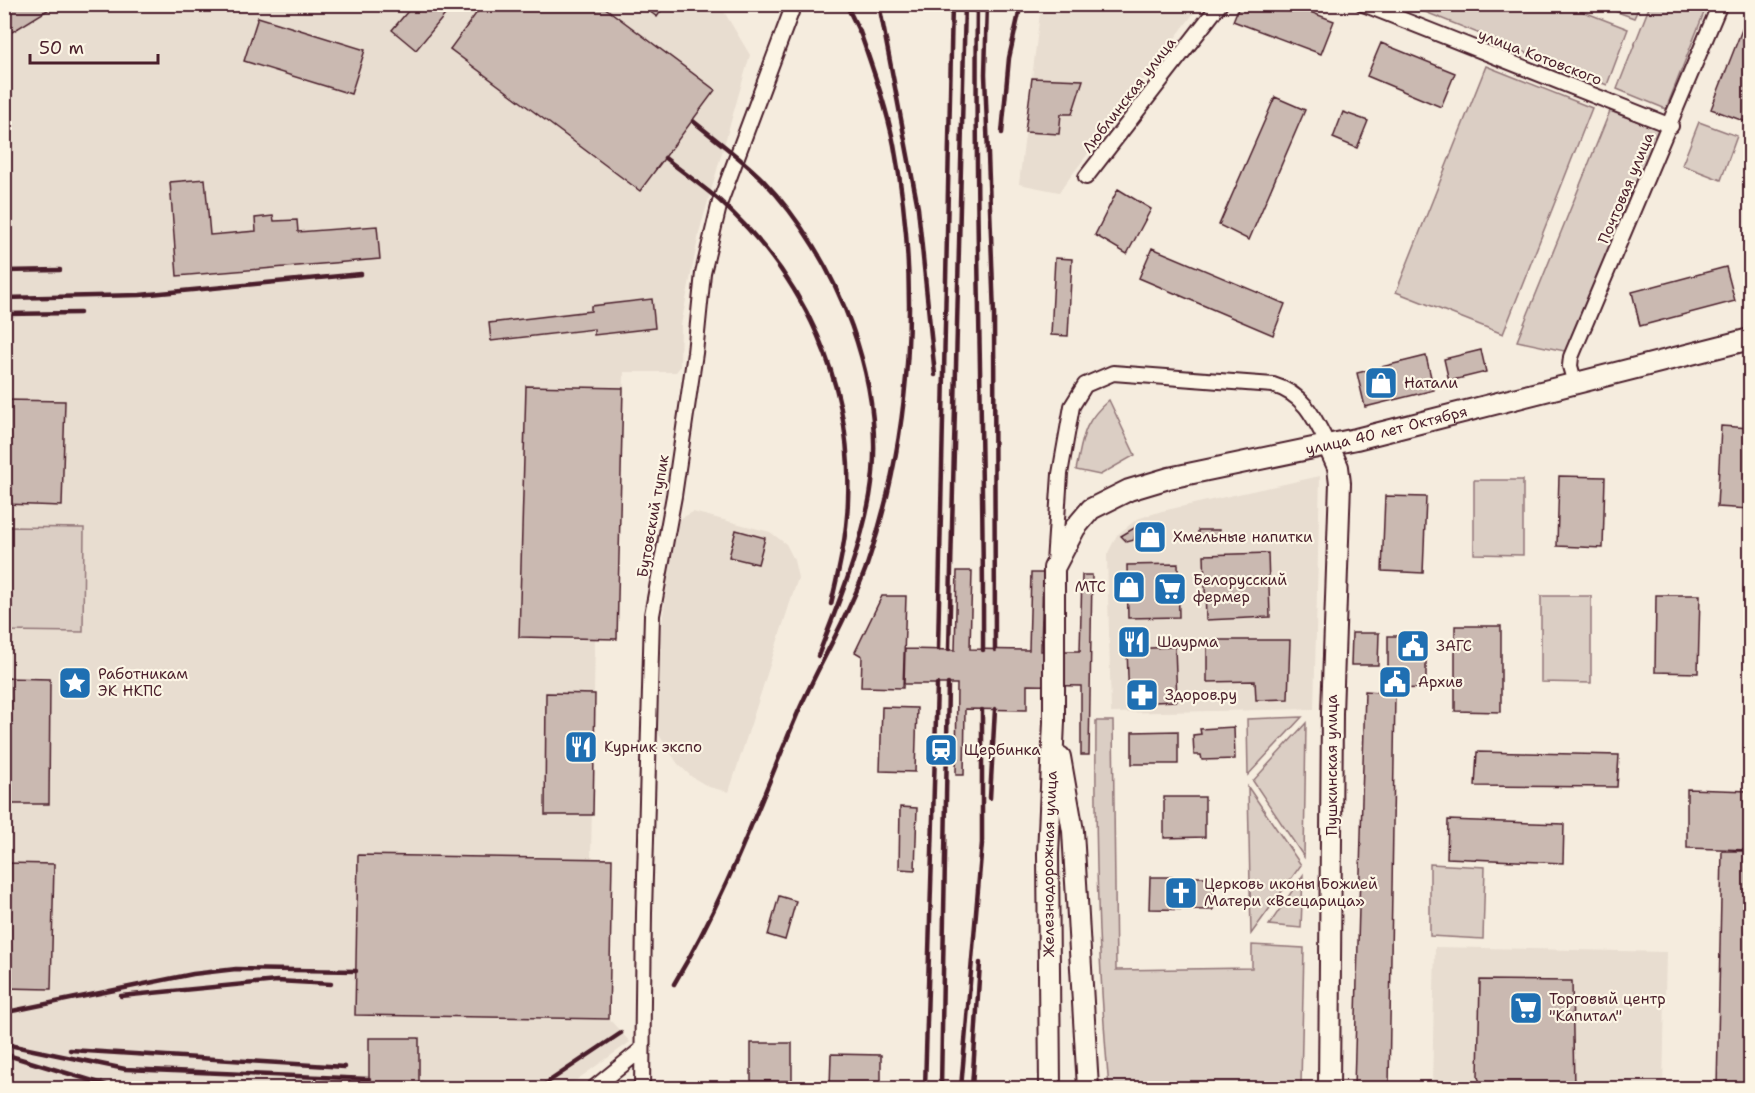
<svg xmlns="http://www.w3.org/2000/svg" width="1755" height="1093" font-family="'Shantell Sans',sans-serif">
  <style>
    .built { fill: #e8ddd0 }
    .green { fill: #dbcec4; stroke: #927678; stroke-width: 1.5 }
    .building { fill: #cab9b1; stroke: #4a1f2b; stroke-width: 1.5 }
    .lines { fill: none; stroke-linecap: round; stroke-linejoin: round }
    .street-casing { stroke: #4a1f2b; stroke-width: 18 }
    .secondary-casing { stroke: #4a1f2b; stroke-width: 24 }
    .street { stroke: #fcf5e5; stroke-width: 14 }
    .secondary { stroke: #fcf5e5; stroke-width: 20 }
    .rail { stroke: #4a1f2b; stroke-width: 4.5 }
    .labels { text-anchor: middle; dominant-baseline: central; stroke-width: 4.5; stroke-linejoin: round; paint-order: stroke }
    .street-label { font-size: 15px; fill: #4a1f2b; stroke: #fcf5e5 }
    .poi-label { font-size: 15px; fill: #4a1f2b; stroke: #fcf5e5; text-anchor: start }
  </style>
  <rect width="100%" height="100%" fill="#f5ecde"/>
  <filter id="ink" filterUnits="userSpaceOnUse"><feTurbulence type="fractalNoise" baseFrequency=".0167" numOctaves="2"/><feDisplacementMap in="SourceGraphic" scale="12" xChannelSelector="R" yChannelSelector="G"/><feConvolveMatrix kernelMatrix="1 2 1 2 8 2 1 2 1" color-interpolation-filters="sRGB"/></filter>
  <g filter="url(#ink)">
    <!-- built -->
    <path class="built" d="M5 5H720L750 55 700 229 681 325 680 367 676 372H624L617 639H595L591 858 612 859 609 1019 630 1042 565 1088H5Z
      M1041 5H1200L1059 192 1019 184Z
      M1320 476 1314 709 1111 713 1107 555 1117 535 1137 519 1162 511Z
      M693 512 770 532 786 544 794 560 798 578 729 792 709 787 692 777 678 764 655 729 659 646 674 531 680 519Z
      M1435 947 1666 952 1663 1088H1432Z"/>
    <!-- green -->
    <path class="green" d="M1408 5H1566L1628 29 1607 85Z
      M1598 5H1640L1634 18Z
      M1650 5H1707L1666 109 1617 89Z
      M1486 66 1592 108 1503 334 1396 292Z
      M1610 111 1661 130 1569 352 1517 341Z
      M1699 122 1737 136 1721 180 1682 165Z
      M1109 400 1135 455 1100 475 1076 470C1083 438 1082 423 1109 400Z
      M1474 480H1523V555L1474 554Z
      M5 527 84 528 83 632 5 631Z
      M1541 596H1591V683L1541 682Z
      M1302 717 1248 775 1247 719Z
      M1096 721H1113L1116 970 1252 968V945L1304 948 1301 1084H1279V1088H1109C1098 966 1095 844 1096 721Z
      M1306 723 1304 857 1253 781Z
      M1248 787 1301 865 1251 934Z
      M1430 864 1485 867 1483 939 1430 936Z
      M1303 875 1301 928 1269 925Z"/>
    <!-- building -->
    <path class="building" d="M4 4H49L51 8 4 37Z
      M414 4H454L416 50 392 30Z
      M483 4H600L715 90 640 191 450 49Z
      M640 4H666L657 17Z
      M1240 4H1289L1334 21 1321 54 1233 21Z
      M1750 9V119L1749 123 1711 109Z
      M258 17 365 50 351 94 244 61Z
      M1381 43 1455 73 1441 107 1367 76Z
      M1032 78 1083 80 1072 114H1061L1059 134 1025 132Z
      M1275 97 1305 110 1249 240 1219 225Z
      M1343 112 1368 121 1357 148 1333 138Z
      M205 179 210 235 256 231 255 218 273 216 274 221 297 220 298 232 377 226 380 259 177 276 170 182Z
      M1118 189 1151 209 1127 254 1095 235Z
      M1152 248 1285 304 1273 335 1139 278Z
      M1055 258 1072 259 1068 336 1051 335Z
      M1726 267 1735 301 1640 326 1632 292Z
      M652 299 655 328 594 335V329L491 341 489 323 591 311V306Z
      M1481 350 1486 372 1449 381 1444 359Z
      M1426 356 1434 390 1365 407 1357 373Z
      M526 386 623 388 617 639 519 637Z
      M4 400 65 401 62 506 4 504Z
      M1721 426 1750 428V509L1717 507Z
      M1559 476 1605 477 1603 548 1557 546Z
      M1385 496 1426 497 1423 573 1382 571Z
      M1138 525 1161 526V541L1138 540Z
      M1136 527 1134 540 1127 542 1121 536Z
      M736 530 765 538 758 564 729 557Z
      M1198 530H1219V540H1198Z
      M1268 553 1270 617 1206 620 1204 555Z
      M1178 564 1179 617 1128 618 1127 565Z
      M957 571H972L970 649 1029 650 1031 573H1043L1041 651H1080L1082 575H1092L1089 755H1081V686L1027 685V710L965 709 964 775H956L957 684H904L905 649 955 650Z
      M1656 595H1700L1698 673 1655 672Z
      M882 596H906L903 688 861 687 862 656 855 652Z
      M1455 626H1501V712L1455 711Z
      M1352 633H1379L1378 665H1351Z
      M1388 636H1426V688L1388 689Z
      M1207 640H1290L1288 699 1256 700 1255 681 1207 682Z
      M1175 647 1177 701 1129 703 1127 649Z
      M4 678 50 679 49 804H4Z
      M1365 691 1395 693 1389 1088H1354Z
      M546 693 595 694 593 815H545Z
      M882 707 917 708 915 772 880 771Z
      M1234 727 1235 759 1202 760 1201 755H1194L1193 735 1201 734 1200 729Z
      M1178 731V764H1132V732Z
      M1477 752 1619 755 1617 787 1475 786Z
      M1687 789 1750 791V850L1687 848Z
      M1164 797H1205V837L1164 838Z
      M900 807 917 808 915 870 899 869Z
      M1448 820 1564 824 1563 863 1447 858Z
      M1722 851H1750V1088H1717Z
      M358 855 612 859 609 1019 355 1015Z
      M4 863 54 864 51 989 4 988Z
      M1150 877H1213V910L1149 909Z
      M779 896 796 901 785 940 768 935Z
      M1480 980 1572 981 1574 1088H1482L1478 1077Z
      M369 1038H419V1088H369Z
      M751 1043H792V1081H751Z
      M831 1054 881 1055V1088H830Z"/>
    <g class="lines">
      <defs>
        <path id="street" d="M1363 4 1671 126
          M1086 177 1220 4
          M1575 384 1570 366 1571 357 1720 4
          M1054 563 1060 474 1072 406 1085 385 1113 373 1273 385C1304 394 1314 417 1328 445
          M594 1088 642 1049
          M642 1088 644 913 652 615 674 496 695 353 703 273 720 202 794 4"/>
        <g id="secondary">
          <path d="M1328 445 1338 467 1340 483 1332 713 1329 1088"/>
          <path d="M1060 757 1073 831 1088 1088"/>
          <path id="s1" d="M1050 1088 1048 854 1054 722V568L1075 528 1091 509 1129 490 1169 478 1356 439 1750 339"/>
        </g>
      </defs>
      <!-- street casing -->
      <use href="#street" class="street-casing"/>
      <!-- secondary casing -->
      <use href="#secondary" class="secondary-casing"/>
      <!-- street -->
      <use href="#street" class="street"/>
      <!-- secondary -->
      <use href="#secondary" class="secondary"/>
      <!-- rail -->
      <path class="rail" d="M846 4 862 37
        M879 4 918 208 935 375
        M977 4C974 220 984 435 983 650
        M987 4 985 74 994 315 995 650
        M693 121C716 140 741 158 762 179 838 258 889 386 870 496 860 551 838 604 818 656
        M1002 133 1009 58 1021 4
        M665 158C683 172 701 185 719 200 805 277 853 384 848 500 847 535 839 570 831 604
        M4 271 60 270
        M4 298 140 295 361 274
        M4 314 80 313
        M938 649 952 4
        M949 649 965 4
        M990 798 995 709
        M674 984C725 899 758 807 796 717 818 665 848 618 867 565 913 431 920 284 894 145 886 105 872 67 859 29
        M121 996 277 981 331 984
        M12 1011 193 974 236 969 356 971
        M4 1044 125 1069 369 1079
        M70 1050 345 1067
        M4 1054 116 1088
        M539 1088 621 1033
        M925 1088 937 684
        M941 1088 948 684
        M961 1088 982 843V710
        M972 1088 980 963"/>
    </g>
  </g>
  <!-- icons -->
  <defs>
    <symbol id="shop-square" viewBox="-11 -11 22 22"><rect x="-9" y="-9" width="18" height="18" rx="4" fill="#1f6fb2" stroke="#fcf5e5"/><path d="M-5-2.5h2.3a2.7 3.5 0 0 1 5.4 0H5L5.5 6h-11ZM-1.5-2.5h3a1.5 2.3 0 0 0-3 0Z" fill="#fff"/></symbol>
    <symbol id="supermarket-square" viewBox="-11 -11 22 22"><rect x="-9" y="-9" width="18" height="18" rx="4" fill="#1f6fb2" stroke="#fcf5e5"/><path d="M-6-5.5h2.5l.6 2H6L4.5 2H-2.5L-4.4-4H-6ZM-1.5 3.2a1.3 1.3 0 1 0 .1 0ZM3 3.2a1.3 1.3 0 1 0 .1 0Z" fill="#fff"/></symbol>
    <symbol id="restaurant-square" viewBox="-11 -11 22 22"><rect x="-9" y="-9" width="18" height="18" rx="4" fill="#1f6fb2" stroke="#fcf5e5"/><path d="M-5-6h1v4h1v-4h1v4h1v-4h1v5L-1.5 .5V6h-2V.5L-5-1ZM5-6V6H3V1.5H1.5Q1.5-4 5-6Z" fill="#fff"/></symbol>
    <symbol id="civic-square" viewBox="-11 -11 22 22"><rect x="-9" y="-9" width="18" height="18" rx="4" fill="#1f6fb2" stroke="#fcf5e5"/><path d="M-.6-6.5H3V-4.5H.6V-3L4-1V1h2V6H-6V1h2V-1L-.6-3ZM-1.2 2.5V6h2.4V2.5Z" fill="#fff"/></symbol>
    <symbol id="sight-square" viewBox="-11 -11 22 22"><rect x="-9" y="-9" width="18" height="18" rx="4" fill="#1f6fb2" stroke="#fcf5e5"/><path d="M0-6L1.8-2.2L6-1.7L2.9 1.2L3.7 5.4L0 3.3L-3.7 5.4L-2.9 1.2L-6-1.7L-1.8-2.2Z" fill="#fff"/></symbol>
    <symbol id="pharmacy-square" viewBox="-11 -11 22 22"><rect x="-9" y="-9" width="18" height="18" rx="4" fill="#1f6fb2" stroke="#fcf5e5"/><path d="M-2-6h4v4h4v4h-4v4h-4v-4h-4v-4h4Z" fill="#fff"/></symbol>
    <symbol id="station-square" viewBox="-11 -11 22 22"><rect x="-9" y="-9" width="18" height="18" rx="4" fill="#1f6fb2" stroke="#fcf5e5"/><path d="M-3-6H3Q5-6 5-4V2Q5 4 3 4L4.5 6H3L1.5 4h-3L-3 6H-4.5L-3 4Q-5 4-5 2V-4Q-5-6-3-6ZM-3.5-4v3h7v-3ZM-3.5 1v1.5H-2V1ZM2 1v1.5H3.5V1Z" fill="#fff"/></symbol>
    <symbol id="church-square" viewBox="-11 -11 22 22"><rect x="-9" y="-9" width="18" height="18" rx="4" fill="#1f6fb2" stroke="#fcf5e5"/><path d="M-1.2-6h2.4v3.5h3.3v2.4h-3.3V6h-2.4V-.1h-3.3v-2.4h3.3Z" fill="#fff"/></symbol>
  </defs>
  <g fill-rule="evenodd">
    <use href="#shop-square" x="1362" y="364" width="38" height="38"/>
    <use href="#shop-square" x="1131" y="518" width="38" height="38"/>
    <use href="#shop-square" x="1110" y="568" width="38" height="38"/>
    <use href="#supermarket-square" x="1151" y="570" width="38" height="38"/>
    <use href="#restaurant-square" x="1115" y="623" width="38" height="38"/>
    <use href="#civic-square" x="1394" y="627" width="38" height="38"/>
    <use href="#civic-square" x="1376" y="663" width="38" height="38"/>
    <use href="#sight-square" x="56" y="664" width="38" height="38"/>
    <use href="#pharmacy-square" x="1123" y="676" width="38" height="38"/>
    <use href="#restaurant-square" x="562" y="728" width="38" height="38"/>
    <use href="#station-square" x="922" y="731" width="38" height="38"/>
    <use href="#church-square" x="1162" y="874" width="38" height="38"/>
    <use href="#supermarket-square" x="1507" y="989" width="38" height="38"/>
  </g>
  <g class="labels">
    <!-- street labels -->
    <g class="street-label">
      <text transform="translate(1540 57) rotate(21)">улица Котовского</text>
      <text transform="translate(1129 95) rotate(-52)">Люблинская улица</text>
      <text transform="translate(1626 188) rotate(-67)">Почтовая улица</text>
      <text stroke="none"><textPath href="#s1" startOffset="897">улица 40 лет Октября</textPath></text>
      <text transform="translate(653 516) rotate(-80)">Бутовский тупик</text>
      <text transform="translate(1332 765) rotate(-90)">Пушкинская улица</text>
      <text stroke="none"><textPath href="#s1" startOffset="224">Железнодорожная улица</textPath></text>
    </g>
    <!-- poi labels -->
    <g class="poi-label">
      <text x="1404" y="383">Натали</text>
      <text x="1173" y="537">Хмельные напитки</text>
      <text x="1193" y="580">Белорусский<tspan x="1193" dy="17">фермер</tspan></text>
      <text x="1106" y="587" text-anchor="end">МТС</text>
      <text x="1157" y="642">Шаурма</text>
      <text x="1436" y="646">ЗАГС</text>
      <text x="98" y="674">Работникам<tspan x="98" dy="17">ЭК НКПС</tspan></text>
      <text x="1418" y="682">Архив</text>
      <text x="1165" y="695">Здоров.ру</text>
      <text x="604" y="747">Курник экспо</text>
      <text x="964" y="750">Щербинка</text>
      <text x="1204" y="884">Церковь иконы Божией<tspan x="1204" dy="17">Матери «Всецарица»</tspan></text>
      <text x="1549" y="999">Торговый центр<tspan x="1549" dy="17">"Капитал"</tspan></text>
    </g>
  </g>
  <!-- margin -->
  <rect width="1755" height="1093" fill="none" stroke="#fcf5e5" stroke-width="24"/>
  <rect x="12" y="12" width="1731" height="1069" fill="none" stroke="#4a1f2b" stroke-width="2" filter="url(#ink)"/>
  <!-- scale -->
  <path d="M30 54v9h128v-9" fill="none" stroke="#4a1f2b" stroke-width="3"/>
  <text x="39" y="54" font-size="18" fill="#4a1f2b" stroke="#fcf5e5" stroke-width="4.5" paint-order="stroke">50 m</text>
</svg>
